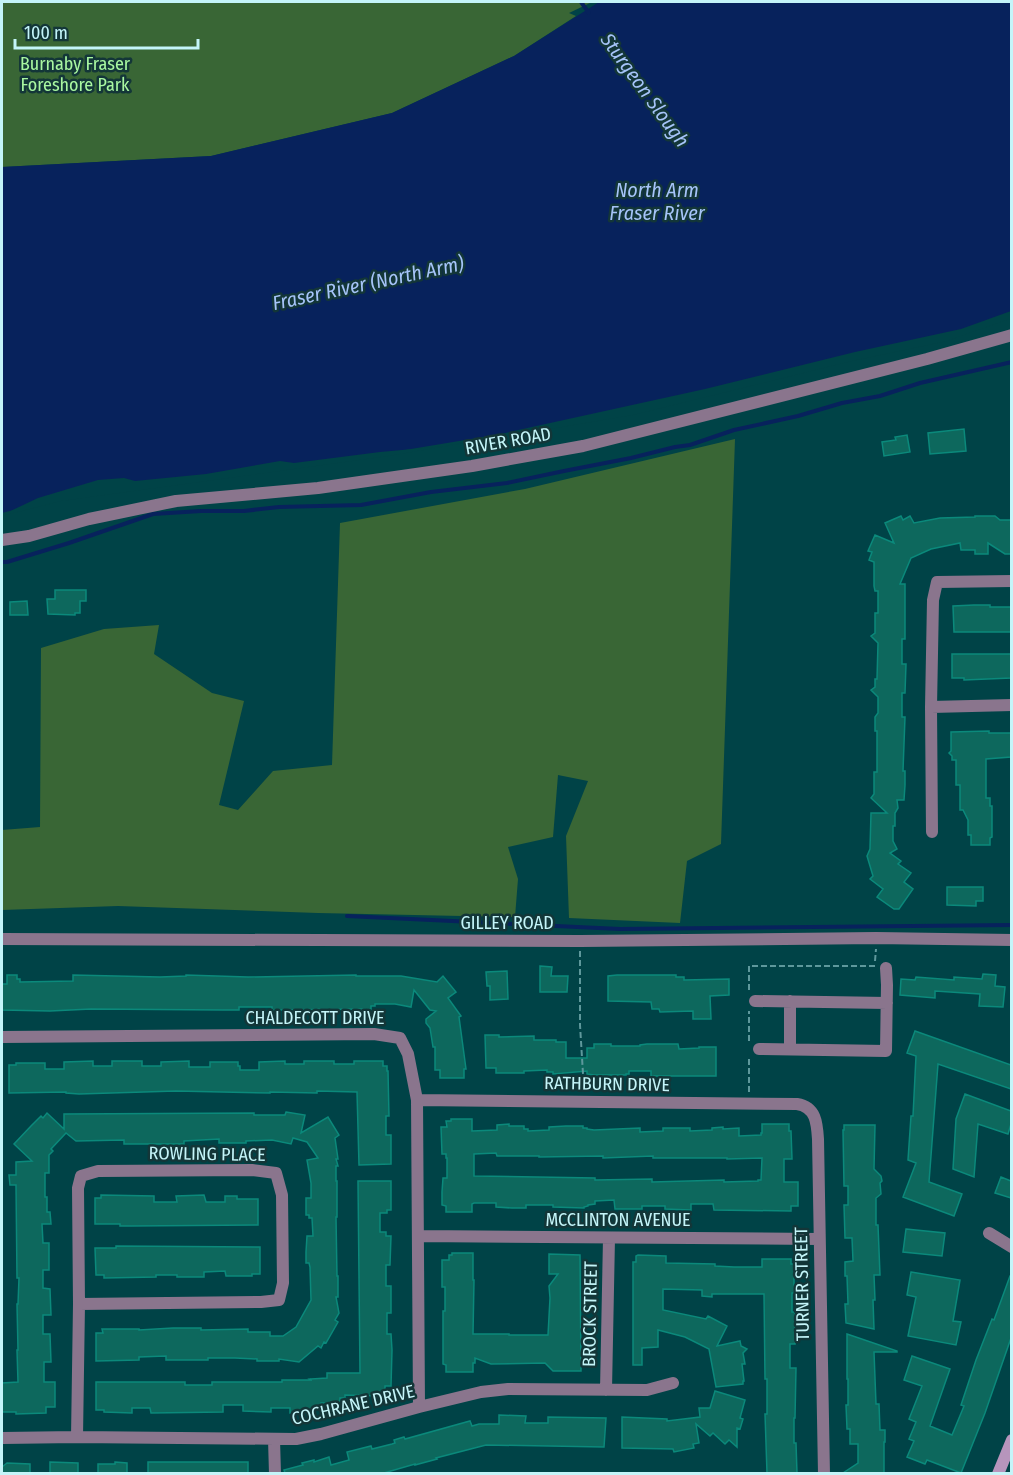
<svg xmlns="http://www.w3.org/2000/svg" width="1013" height="1475" font-family="'Fira Sans Condensed',sans-serif">
  <style>
    .green { fill: #396635 }
    .water { fill: #07225c }
    .pier { fill: #004347 }
    .lines { fill: none; stroke-linecap: round; stroke-linejoin: round }
    .stream { stroke: #07225c; stroke-width: 4 }
    .building { fill: #0d685d; stroke: #0b897b; stroke-width: 1.5; fill-rule: evenodd }
    .path { stroke: #5e989c; stroke-width: 2; stroke-dasharray: 6 3; stroke-linecap: butt }
    .minor { stroke: #8a758d; stroke-width: 12 }
    .tertiary { stroke: #8a758d; stroke-width: 12 }
    .secondary { stroke: #b795bc; stroke-width: 12 }
    .labels { text-anchor: middle; dominant-baseline: central; stroke-width: 5; stroke-linejoin: round; paint-order: stroke }
    .park-label { font-size: 18px; fill: #a9f7a1; stroke: #133638 }
    .street-label { font-size: 18px; fill: #c4f5f9; stroke: #133638 }
    .water-label { font-size: 20px; font-style: italic; fill: #a6c4f9; stroke: #133638 }
  </style>
  <rect width="100%" height="100%" fill="#004347"/>
  <!-- green -->
  <path class="green" d="M2 2H592L569 13 576 16 514 56 392 113 211 156 2 167Z
    M735 439 721 844 687 861 680 923 569 918 566 836 588 781 558 775 553 837 508 847 518 879 515 917 318 913 118 906 2 910V830L40 827 41 648 104 629 159 625 154 654 212 693 244 701 219 805 238 810 273 771 332 765 340 523 525 489Z"/>
  <!-- water -->
  <path class="water" d="M599 2H1011V315L946 338 633 412 387 453 60 498 2 513V167L211 156 392 113 514 56Z"/>
  <!-- pier -->
  <path class="pier" d="M1011 311 1012 318 947 341 852 361 633 415 388 456 61 501 2 516V515L38 498 98 480 124 478 135 481 206 474 280 461 294 463 380 452 446 446 705 389 855 352 961 329Z"/>
  <g class="lines">
    <!-- stream -->
    <path class="stream" d="M581 2 589 13
      M2 562H7L69 543 153 514 201 511H244L279 507 361 505 431 492 507 483 564 471 631 458 675 447 690 445 734 430 798 416 842 403 880 396 920 383 1012 362
      M347 916 620 929 1012 925"/>
  </g>
  <!-- building -->
  <path class="building" d="M964 429 966 451 930 454 928 433Z
    M907 435 910 452 884 456 882 442 896 440 895 437Z
    M901 516 903 520 910 516 914 523 940 518 975 517V516H995L1000 520H1011V554H1005L988 543V554H975V550H961L960 543 931 549 911 558 900 584H905V639H902V664H906L905 693H902V717H905L903 771H905V785L904 800H897L898 808 895 813V826H893V841L897 849 890 853 901 861 898 864 911 873 904 882 913 889 899 909H894L877 897 883 889 870 879 873 876 867 856 870 849 871 813H887L871 798 874 794V772H877V731H875V717L878 713V697L871 690 875 687V679H877L878 643 871 636 875 633V613H878V591H875L874 586V562L869 560 872 552 868 551 875 535 894 543 885 523Z
    M55 590H86V601H80V613H75V615L48 614 47 599H55Z
    M27 601 28 615H10V602Z
    M974 605H990V607H1011V632H954L953 606Z
    M952 654H1011V678L964 680V678H952Z
    M989 731V733H1011V757L986 759V798H990V806H992V837L990 838V845H971V835H968V820L963 810H960V785H956V760H952V756L949 753 951 751V732Z
    M947 887H983V901H976V906L947 905Z
    M540 966 552 967 551 976H568L567 992H540Z
    M507 971 508 999 490 1000V986H487L486 972Z
    M983 974 996 975 995 986 1005 987 1003 1007 979 1006 980 994 935 991V998L900 995 901 979 915 980 916 977 954 980V977L982 979Z
    M7 975H17V979H20V982L73 981V975L160 977 186 976V975L248 977 356 975V976H401L437 982 443 976 456 992 448 998 461 1016 459 1017 466 1069H464V1078H440V1070H435V1047H433L430 1028 426 1023V1019L436 1011 430 1010 414 990 411 1007 395 1004H375V1006H371V1009L272 1010V1007H239V1010H224L91 1009 50 1011 2 1010V984H7Z
    M617 975H676V977H684V980L729 979V995L710 996 711 1019H693V1011L660 1012 659 1009H652L651 1002 608 1001V976Z
    M915 1031 1011 1065V1089L938 1064 929 1182 962 1194 954 1216 903 1197 916 1163 908 1160 911 1116H913L916 1056 907 1053Z
    M485 1035H499V1037L534 1036V1040H556V1042H566V1058H587V1048H594V1044H611V1046H640V1045L647 1044H678L679 1049 699 1048V1047H716V1076H651V1071H629V1074H626V1075H594L587 1074V1071L553 1074V1072H547V1070L524 1071V1073H496V1068H486Z
    M93 1061V1066H112V1061H142V1066H161V1062L189 1061V1067H210V1062H238V1066H240V1070H259V1062L285 1061V1064H304V1061H334V1064H354V1061H383V1066H387V1071H388L389 1116H386V1135H391V1164L359 1165 357 1092 317 1091V1093L270 1092V1093L176 1091 79 1094 66 1093V1092L9 1093V1065H16V1063H45V1069H64V1062Z
    M965 1094 1011 1111V1124L1008 1134 978 1124 974 1177 953 1169 956 1119Z
    M286 1112 305 1115 301 1133 328 1117 339 1135 335 1138 338 1159H336L338 1166H336V1181H337V1217H336L337 1276H338V1297H336L339 1313 335 1320 338 1322 326 1343 324 1342 321 1348 318 1346 299 1362 279 1359V1361H257V1359L235 1358H208V1360H166V1356L139 1357V1360L96 1361V1333H103L102 1329H139V1330L173 1328H201V1330L248 1329V1332H270V1336H283L296 1327 311 1300 310 1267 309 1263H306V1252L307 1236H313L312 1218H309V1215H306V1198H311V1183L307 1160 318 1158 307 1142 293 1138 291 1144 272 1140 246 1141V1143H219V1139L184 1141V1144H124V1140L76 1141 66 1133 51 1149 53 1151 49 1155V1173H45V1197H47V1212H50L51 1224H42L43 1243H49V1270H43V1288L50 1289 51 1315H43V1334H50L51 1362H44V1382H55V1407H46V1413L16 1414V1412H2V1383L18 1382 17 1350H18L17 1304H18L19 1278H17L16 1185H10L9 1175H16V1162L32 1161 14 1144 31 1126 41 1116 43 1118 47 1113 64 1129V1114L254 1113V1115H285Z
    M451 1119H472V1131L497 1130V1125L509 1124V1126H524V1129H528V1131L549 1130V1127L566 1126H583V1128H587V1129L594 1130 640 1128V1132L663 1131V1128H690V1131L712 1130V1128L723 1127V1129L739 1128V1136L761 1135V1133H762V1124H789V1131H791L792 1159H784V1182H798V1206H791V1211L714 1210 713 1204H691V1210L665 1209V1206H642V1209H615L614 1200 595 1201V1204L588 1205V1206L584 1207V1208L553 1207V1205H526V1208H512L496 1207V1203H474L472 1204V1212H446V1206L442 1205V1192L443 1178H447V1158H446V1154H442L441 1127H447L446 1121H451ZM496 1153 497 1156H539V1157L603 1156V1158L653 1156V1158H727V1159L762 1158 761 1180H758V1181L724 1182V1180L652 1182V1179L595 1180V1178L474 1176V1154Z
    M844 1125H875L874 1169 881 1176 882 1181 880 1183 881 1194 876 1198V1225H878L880 1275H874L875 1300H873L874 1329 846 1323 845 1304H848L847 1276H845V1262L853 1261 852 1238H845L844 1205H848V1186H844L843 1130H844Z
    M1001 1177 1011 1181V1198L995 1193Z
    M358 1181H391V1210H387V1213H380V1232H386V1236H391L390 1265H386V1286H391V1313H387V1334H391L392 1350 391 1386H385V1391H382V1396L345 1395V1398H340V1403H321V1406H317V1409H302V1413H290V1408H271V1412L243 1411V1405H223V1412L151 1413 150 1408H132V1413L104 1412V1410H96V1382H185V1385H212V1382H282V1380H312L310 1379 327 1378V1373H360Z
    M101 1195 154 1196V1202H177L176 1196 204 1195 206 1202H225V1196H237V1199H258V1225L131 1226H120V1224H95V1198H101Z
    M906 1229 945 1233 942 1256 903 1252Z
    M116 1246 260 1247V1274H252V1276H226L225 1271 204 1272V1277H177V1275H156V1277L104 1278V1275H96L95 1248H116Z
    M452 1253H473V1280H474L473 1334H509V1335H548L550 1298 549 1286 558 1274H549V1254L580 1255 581 1371H553L545 1363 491 1364 475 1358V1363H473V1372H446V1365L443 1364V1311H445V1287H442V1260H449V1255H452Z
    M638 1255 666 1256V1263L715 1264V1266L734 1267H762V1259H791V1264H794V1293H792V1312H795V1344H790V1368H796L795 1418H794V1443H796L797 1473H767L765 1414H767V1379H765L764 1294H712V1297L702 1296V1290L663 1289V1310L706 1319 708 1316 727 1326 717 1346 740 1341 741 1346 747 1349 743 1353 745 1364H742L744 1381H743V1384L716 1387 709 1349 685 1337 658 1330V1347L642 1348V1365H633V1262H636V1256Z
    M911 1272 960 1280 953 1321 961 1322 956 1345 908 1336 916 1297 907 1295Z
    M1010 1276H1011V1338L985 1413 961 1473 927 1460 925 1464 907 1457 914 1441 909 1439 916 1422 909 1419 922 1386 904 1380 912 1356 950 1369 930 1426 952 1435 964 1406 961 1405 976 1360 992 1319 994 1320Z
    M847 1334 897 1351V1352H874L876 1404H879L880 1430H885V1442H884V1473H843L858 1463V1444H850V1429H847L846 1405H848V1379H847Z
    M715 1391 745 1400 740 1418 743 1419 740 1429 737 1428V1447L729 1440 725 1444 713 1433 710 1436 696 1424 699 1443 693 1444 694 1448 674 1452 673 1449 622 1448V1417L667 1419V1421L700 1417 699 1408H710Z
    M499 1415 526 1416 525 1423H548V1417L606 1418 604 1447 486 1445 436 1458 437 1459 415 1465V1464L384 1473H285L284 1470 303 1465 302 1463 314 1460V1462L329 1457 331 1465 349 1460 347 1452 371 1446 372 1449 392 1444 395 1443 394 1440 404 1437 405 1439 470 1421 472 1426 479 1424H499Z
    M50 1462 78 1463V1473H50Z
    M115 1462 127 1463V1473H98V1464H115Z
    M148 1462H248V1473H148Z
    M7 1463 30 1464V1473H2V1467Z"/>
  <g class="lines">
    <!-- path -->
    <path class="path" d="M580 951V1025L584 1090
      M875 961 876 949
      M749 990V966H875
      M749 1041V1011
      M749 1092V1056"/>
    <!-- minor -->
    <path class="minor" d="M1012 581 937 582 933 600 931 707 1012 705
      M931 707 932 832
      M2 939 580 941 876 938 1012 940
      M755 1001 887 1003
      M2 1037 374 1034 400 1038 408 1054 417 1100 419 1407
      M759 1049 886 1051 887 985 886 968
      M790 1049V1001
      M417 1100 797 1104C816 1107 817 1123 818 1139L824 1474
      M989 1233 1012 1247
      M418 1236 819 1239
      M606 1390 609 1238
      M77 1437 79 1304 78 1188 81 1176 98 1171 252 1170 276 1173 282 1195 283 1283 279 1300 261 1302 79 1304
      M2 1438 77 1437 296 1439 321 1434 419 1407 481 1392 508 1389 647 1390 673 1383
      M274 1439 275 1474"/>
    <!-- tertiary -->
    <path class="tertiary" d="M2 540 29 536 89 519 176 501 318 488 472 466 583 446 927 359 1012 335"/>
    <!-- secondary -->
    <path class="secondary" d="M998 1474 1012 1440"/>
  </g>
  <g class="labels">
    <!-- park labels -->
    <g class="park-label">
      <text x="75" y="64">Burnaby Fraser<tspan x="75" dy="21">Foreshore Park</tspan></text>
    </g>
    <!-- street labels -->
    <g class="street-label">
      <text transform="translate(508 441) rotate(-10)">RIVER ROAD</text>
      <text x="507" y="923">GILLEY ROAD</text>
      <text x="315" y="1018">CHALDECOTT DRIVE</text>
      <text transform="translate(607 1084) rotate(1)">RATHBURN DRIVE</text>
      <text transform="translate(207 1154) rotate(1)">ROWLING PLACE</text>
      <text x="618" y="1220">MCCLINTON AVENUE</text>
      <text transform="translate(802 1284) rotate(-91)">TURNER STREET</text>
      <text transform="translate(590 1314) rotate(-89)">BROCK STREET</text>
      <text transform="translate(353 1405) rotate(-13)">COCHRANE DRIVE</text>
    </g>
    <!-- water labels -->
    <g class="water-label">
      <text transform="translate(645 90) rotate(54)">Sturgeon Slough</text>
      <text x="657" y="190">North Arm<tspan x="657" dy="23">Fraser River</tspan></text>
      <text transform="translate(368 283) rotate(-12)">Fraser River (North Arm)</text>
    </g>
  </g>
  <!-- border -->
  <rect width="1013" height="1475" fill="none" stroke="#c4f5f9" stroke-width="6"/>
  <!-- scale -->
  <path d="M15 39v9h183v-9" fill="none" stroke="#c4f5f9" stroke-width="3"/>
  <text x="24" y="39" font-size="18" fill="#c4f5f9" stroke="#133638" stroke-width="4.5" paint-order="stroke">100 m</text>
</svg>
